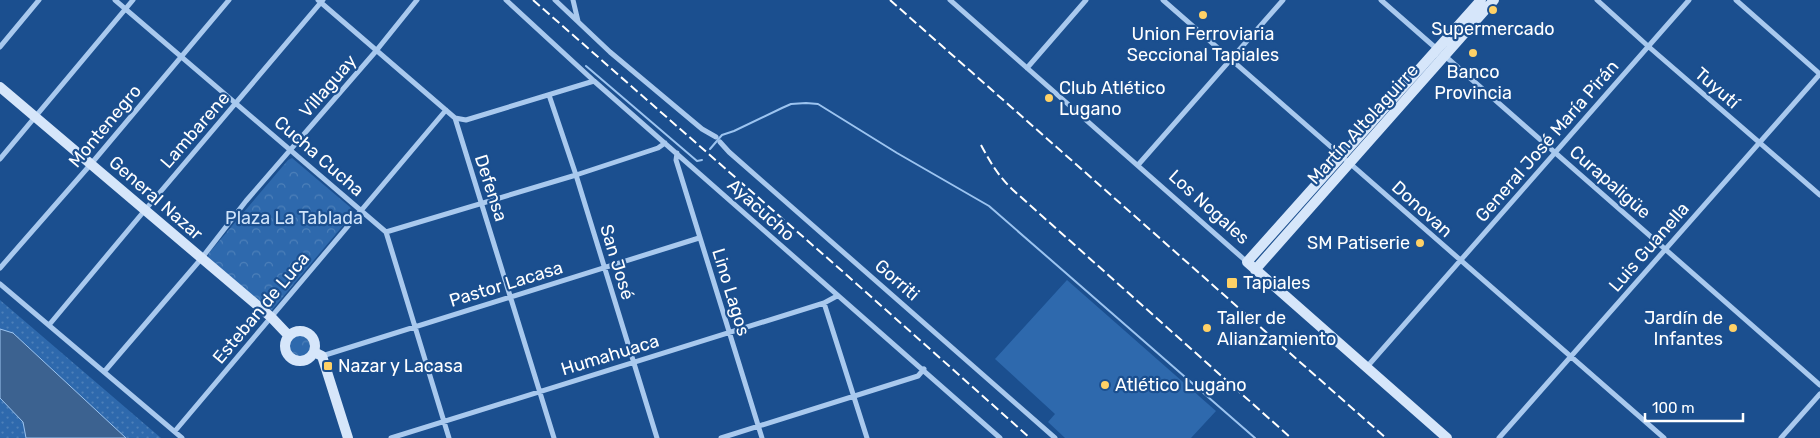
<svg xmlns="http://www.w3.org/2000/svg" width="1820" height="438" font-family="Rubik,sans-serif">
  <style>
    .grass { fill: url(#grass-dots) }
    .park { fill: url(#park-crowns) }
    .pitch { fill: #2e69ad }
    .water { fill: #3c6290; stroke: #9cc4f0 }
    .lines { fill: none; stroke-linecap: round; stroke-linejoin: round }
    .stream { stroke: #9cc4f0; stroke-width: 2 }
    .street { stroke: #a9c9ee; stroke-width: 5 }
    .secondary { stroke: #d6e6fa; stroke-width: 10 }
    .rail { stroke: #fff; stroke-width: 2; stroke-dasharray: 9 4; stroke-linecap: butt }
    .poi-dot { fill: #ffd166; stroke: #1b4f8f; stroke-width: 2 }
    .labels { text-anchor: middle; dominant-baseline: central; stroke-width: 4.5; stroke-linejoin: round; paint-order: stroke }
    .poi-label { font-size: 18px; fill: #fff; stroke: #1b4f8f; text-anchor: start }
    .street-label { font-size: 18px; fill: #fff; stroke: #1b4f8f }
    .park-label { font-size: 18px; fill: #cfe3fa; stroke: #1b4f8f }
  </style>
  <defs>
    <pattern id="grass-dots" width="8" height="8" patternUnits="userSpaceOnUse" patternTransform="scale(1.25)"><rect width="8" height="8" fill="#2e69ad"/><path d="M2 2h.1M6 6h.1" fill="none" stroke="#4d80b9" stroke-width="1.8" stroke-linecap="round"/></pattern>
    <pattern id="park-crowns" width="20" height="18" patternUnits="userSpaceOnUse" patternTransform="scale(1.25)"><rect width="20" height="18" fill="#2e69ad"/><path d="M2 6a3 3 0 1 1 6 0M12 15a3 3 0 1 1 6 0" fill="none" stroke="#4d80b9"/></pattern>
  </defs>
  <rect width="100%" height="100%" fill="#1b4f8f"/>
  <!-- grass -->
  <path class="grass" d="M0 300 161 438H0Z"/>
  <!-- park -->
  <path class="park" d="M292 158 350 207 352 211 351 216 272 310H269L210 261 208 257 209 253 288 160Z
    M288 345a12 12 0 1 1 24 0a12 12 0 1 1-24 0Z"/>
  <!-- pitch -->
  <path class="pitch" d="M1067 280 1216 411 1191 438H1065L1048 422 1055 414 995 359Z"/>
  <!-- water -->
  <path class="water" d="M0 329 13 333 126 438H26L23 422 0 398Z"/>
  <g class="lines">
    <!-- stream -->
    <path class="stream" d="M586 66 697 161 702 160
      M710 149 722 135 734 131 782 108 791 104 806 103 818 104 897 153 989 206 1255 438"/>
    <!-- street -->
    <path class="street" d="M115 0 386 232 449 438
      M318 0 455 118 554 438
      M506 0 594 81 1000 438
      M555 0 610 52 702 129 716 137
      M573 0 578 21
      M950 0 1247 262
      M1163 0 1664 438
      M1381 0 1438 50
      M1597 0 1649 47 1820 195
      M1736 0 1820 74
      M0 47 39 0
      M1445 56 1820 385
      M1027 68 1086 0
      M549 95 576 175 657 438
      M455 118 466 120 594 81
      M720 142 729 152 1055 438
      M677 153 676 160 762 438
      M0 159 133 0
      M1138 165 1283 0
      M386 232 576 175 658 148 665 143
      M0 268 91 164 229 0
      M0 284 182 438
      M824 303 867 438
      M49 325 145 210 323 0
      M322 356 699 238
      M1366 368 1689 0
      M104 372 201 259 246 201 376 51 417 0
      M175 431 446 110
      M391 438 824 303 837 296
      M721 438 918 376 924 369
      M1499 438 1820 74
      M1781 438 1820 394"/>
    <!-- secondary -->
    <path class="secondary" d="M0 87 271 317 289 336
      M1255 270 1494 0
      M285 346a15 15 0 1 1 30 0a15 15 0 1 1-30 0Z
      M314 352 322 356 348 438
      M1447 438 1247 262 1481 0"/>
    <!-- rail -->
    <path class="rail" d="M533 0 841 270 1030 438
      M890 0 1386 438
      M981 145C990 162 999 177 1013 190L1291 438"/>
  </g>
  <!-- markers -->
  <g class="poi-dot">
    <circle cx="1493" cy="10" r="5"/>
    <circle cx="1203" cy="15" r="5"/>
    <circle cx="1473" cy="53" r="5"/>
    <circle cx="1049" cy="98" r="5"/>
    <circle cx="1420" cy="243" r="5"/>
    <rect x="1226" y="277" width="12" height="12" rx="2.5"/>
    <circle cx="1207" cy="328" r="5"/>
    <circle cx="1733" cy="328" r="5"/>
    <rect x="323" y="361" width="10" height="10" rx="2.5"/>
    <circle cx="1105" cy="385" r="5"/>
  </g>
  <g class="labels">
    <!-- poi labels -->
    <g class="poi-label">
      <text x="1493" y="29" text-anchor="middle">Supermercado</text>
      <text x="1203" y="34" text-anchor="middle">Union Ferroviaria<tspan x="1203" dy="21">Seccional Tapiales</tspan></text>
      <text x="1473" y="72" text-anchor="middle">Banco<tspan x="1473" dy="21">Provincia</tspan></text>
      <text x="1059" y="88">Club Atlético<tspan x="1059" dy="21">Lugano</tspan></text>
      <text x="1410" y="243" text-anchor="end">SM Patiserie</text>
      <text x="1243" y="283">Tapiales</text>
      <text x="1217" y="318">Taller de<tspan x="1217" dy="21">Alianzamiento</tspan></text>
      <text x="1723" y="318" text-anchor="end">Jardín de<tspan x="1723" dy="21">Infantes</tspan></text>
      <text x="338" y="366">Nazar y Lacasa</text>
      <text x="1115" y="385">Atlético Lugano</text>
    </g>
    <!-- street labels -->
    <g class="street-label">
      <text transform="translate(328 86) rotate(-49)">Villaguay</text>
      <text transform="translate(1717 88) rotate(41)">Tuyutí</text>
      <text transform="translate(1363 124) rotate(-48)">Martín Altolaguirre</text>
      <text transform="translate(105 126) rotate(-50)">Montenegro</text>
      <text transform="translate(195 130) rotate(-49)">Lambarene</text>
      <text transform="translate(1547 141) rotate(-49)">General José María Pirán</text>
      <text transform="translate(319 156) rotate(41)">Cucha Cucha</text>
      <text transform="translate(1610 182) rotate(41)">Curapaligüe</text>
      <text transform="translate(491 188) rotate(72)">Defensa</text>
      <text transform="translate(156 198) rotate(41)">General Nazar</text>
      <text transform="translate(1209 207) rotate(42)">Los Nogales</text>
      <text transform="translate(1422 209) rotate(42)">Donovan</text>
      <text transform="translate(761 210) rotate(42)">Ayacucho</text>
      <text transform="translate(1649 247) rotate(-49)">Luis Guanella</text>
      <text transform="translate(617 262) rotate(73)">San José</text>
      <text transform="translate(897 280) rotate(41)">Gorriti</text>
      <text transform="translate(506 284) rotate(-17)">Pastor Lacasa</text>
      <text transform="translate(731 292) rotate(73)">Lino Lagos</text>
      <text transform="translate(261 308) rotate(-50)">Esteban de Luca</text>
      <text transform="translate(610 355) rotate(-17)">Humahuaca</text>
    </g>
    <!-- park labels -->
    <g class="park-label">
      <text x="294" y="218">Plaza La Tablada</text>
    </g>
  </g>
  <!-- scale -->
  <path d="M1645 413v8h98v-8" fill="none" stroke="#ffffff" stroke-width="2.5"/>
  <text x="1652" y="413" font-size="15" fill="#ffffff" stroke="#1b4f8f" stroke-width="4" paint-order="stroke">100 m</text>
</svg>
